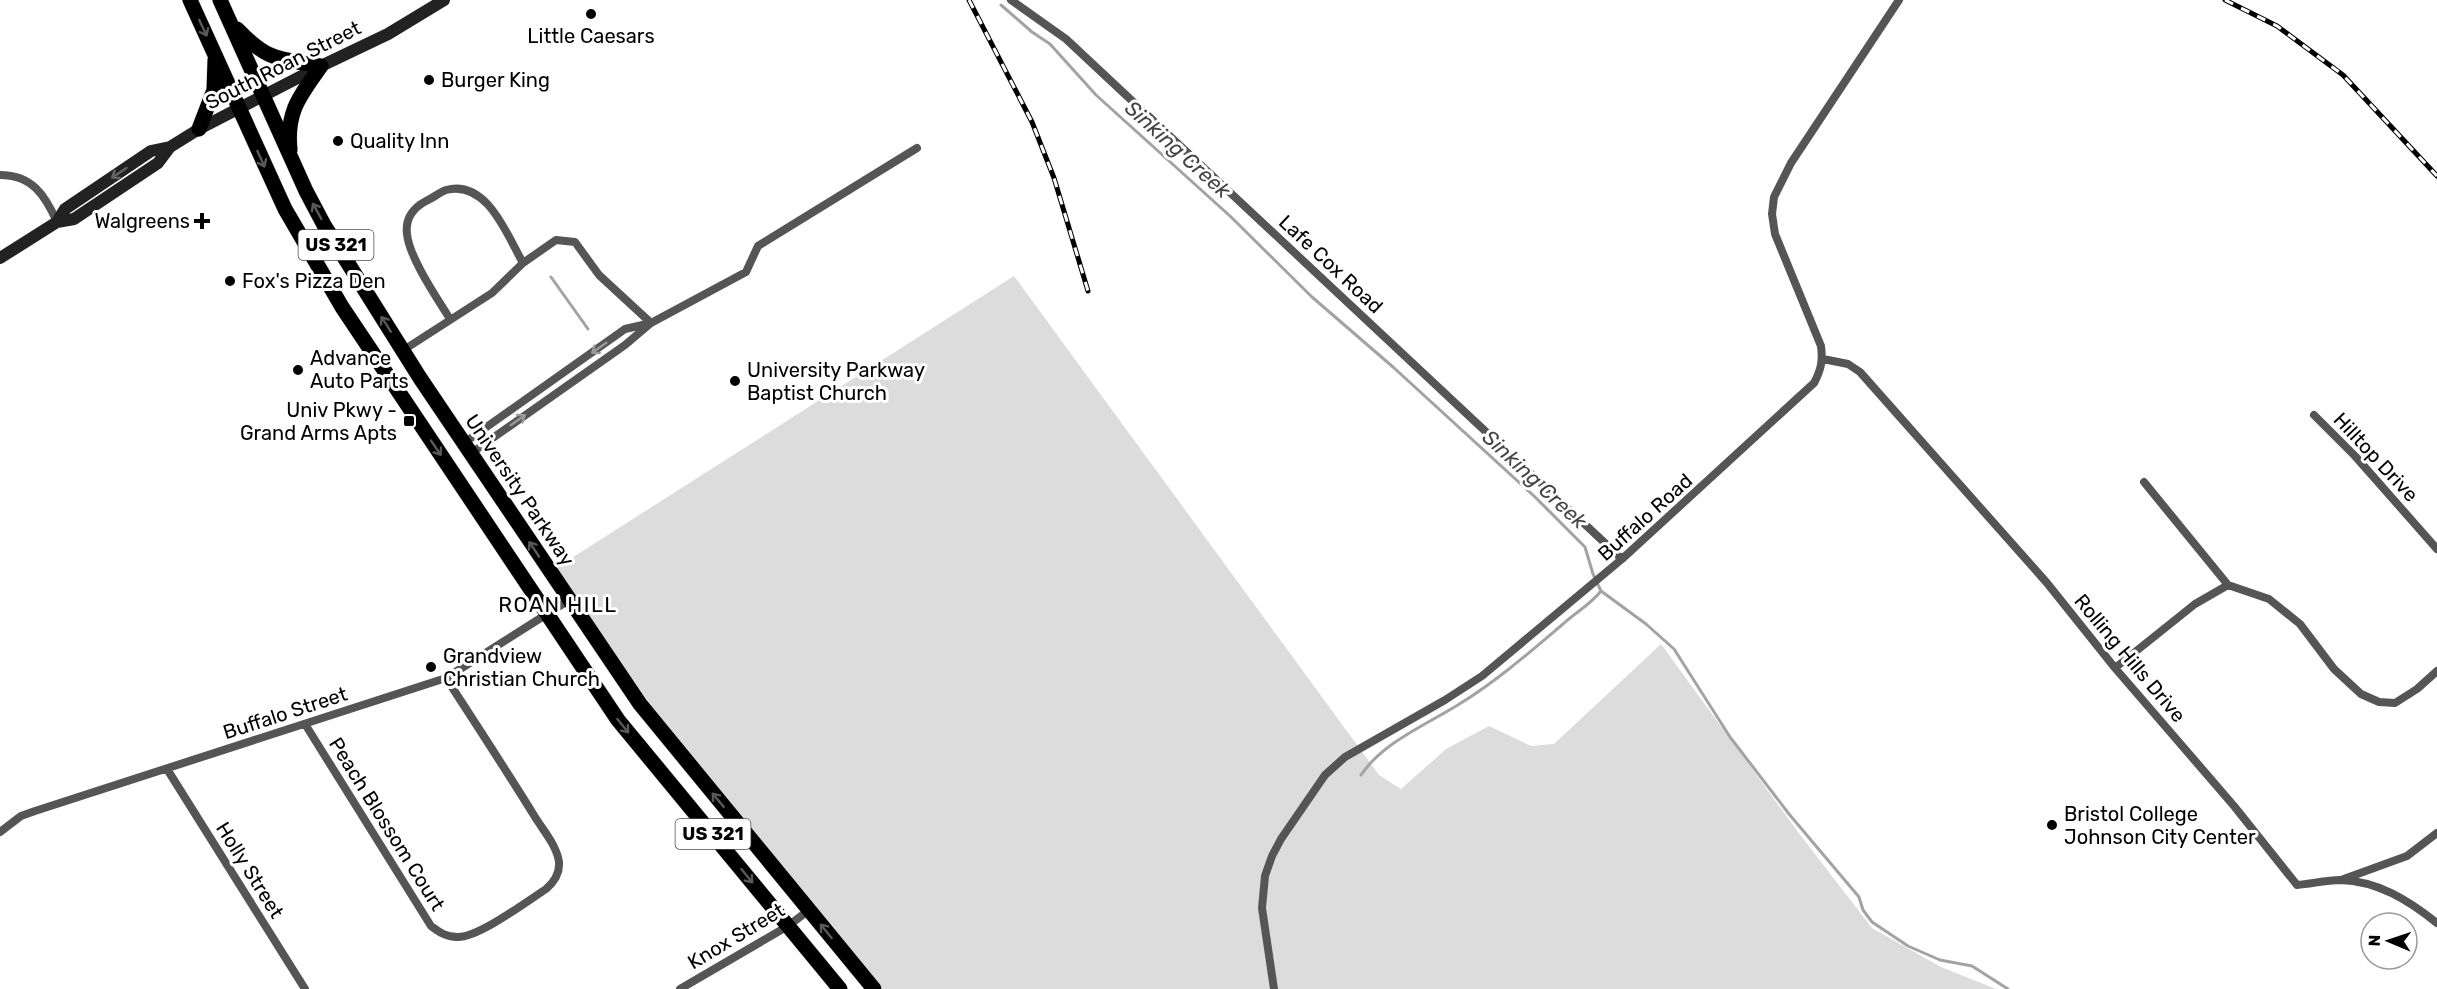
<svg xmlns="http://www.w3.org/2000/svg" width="2437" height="989" font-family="Rubik,sans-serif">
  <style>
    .green { fill: #dcdcdc }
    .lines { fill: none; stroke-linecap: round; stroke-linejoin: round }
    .stream { stroke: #a3a3a3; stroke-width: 3 }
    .highway-casing { stroke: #dbdbdb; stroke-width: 16 }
    .street { stroke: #555; stroke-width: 8 }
    .secondary { stroke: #222; stroke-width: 12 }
    .highway { stroke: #000; stroke-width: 15 }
    .rail-casing { stroke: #000; stroke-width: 5 }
    .rail { stroke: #fff; stroke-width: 3; stroke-dasharray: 9; stroke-linecap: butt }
    .oneway { stroke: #595959 }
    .oneway2 { stroke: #646464 }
    .oneway3 { stroke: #999 }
    .poi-dot { fill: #000; stroke: #fff; stroke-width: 2 }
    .labels { text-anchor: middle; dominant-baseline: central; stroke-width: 6; stroke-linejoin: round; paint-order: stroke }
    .shield { fill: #fff; stroke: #4c4c4c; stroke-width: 1.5 }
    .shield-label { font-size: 18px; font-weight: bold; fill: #000 }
    .poi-label { font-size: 20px; fill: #000; stroke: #fff; text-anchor: start }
    .street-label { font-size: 20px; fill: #000; stroke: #fff }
    .water-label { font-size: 21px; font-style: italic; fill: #444; stroke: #fff }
    .neighbourhood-label { font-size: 21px; letter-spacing: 1.5px; fill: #000; stroke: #fff }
  </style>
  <rect width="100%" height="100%" fill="#fff"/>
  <!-- green -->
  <path class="green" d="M1014 276 1379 775 1401 789 1446 749 1489 726 1531 746 1554 744 1661 644 1798 832 1872 928 1941 967 1996 989H883L661 720 556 568Z"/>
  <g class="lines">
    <!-- stream -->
    <path class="stream" d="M1001 5 1032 32 1050 44 1096 95 1230 216 1312 297 1393 367 1534 496 1585 547 1593 574 1601 591 1646 624 1674 649 1730 737 1789 814 1859 897 1863 910 1872 922 1908 946 1940 960 1972 966 2008 989
      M551 277 588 329
      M1361 775C1383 742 1428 724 1461 703 1498 680 1530 652 1563 624 1576 612 1590 605 1601 591"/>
    <defs>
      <path id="highway" d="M190 0 285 209 342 307 618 720 840 989
        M220 0 306 191 324 225 420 378 640 704 874 989
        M237 29C269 62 278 58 321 66 300 96 286 111 290 150
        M199 129 214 90 215 60"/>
    </defs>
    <!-- highway casing -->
    <use href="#highway" class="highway-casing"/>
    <!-- street -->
    <path class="street" d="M1011 0 1066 39 1622 559
      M0 175C32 175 45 195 57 222
      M450 319C437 298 409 257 407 234 405 218 413 208 426 201 433 198 440 192 446 190 487 179 507 235 523 263
      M402 351 492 293 523 263 556 240 575 242 599 275 651 323
      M1823 359 1848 364 1860 372 2047 583 2115 668 2234 806 2297 885C2311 884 2326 880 2340 880 2378 881 2408 900 2437 923
      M2314 415 2355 456 2437 549
      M464 443 625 329 647 324
      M470 454 625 345 651 323 746 272 758 246 917 148
      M2144 482 2228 585 2269 599 2300 624 2334 669 2361 694 2379 702 2395 703 2417 689 2437 671
      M2115 668 2195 604 2228 585
      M305 724 431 926C439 932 446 937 457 937 478 938 526 902 546 889 554 882 560 873 559 862 557 846 543 830 535 817 506 770 476 724 446 678
      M167 769 305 989
      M0 832 21 816 35 811 446 678 569 600
      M2341 880 2407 856 2437 833
      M680 989 788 926 809 910
      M1274 989 1262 908 1265 876 1272 856 1281 839 1325 775 1345 757 1445 700 1482 676 1622 559 1814 383C1821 370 1823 361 1821 346L1775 234 1772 214 1774 197 1791 163 1899 0"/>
    <!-- secondary -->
    <path class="secondary" d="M57 222 65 209 151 151 170 147
      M0 258 57 222 74 219 158 163 170 147 199 129 321 66 388 34 444 0"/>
    <!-- highway -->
    <use href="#highway" class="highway"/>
    <defs>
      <path id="rail" d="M969 0 1032 122 1054 178 1088 291
        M2225 0 2277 26 2343 75 2437 176"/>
    </defs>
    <!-- rail casing -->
    <use href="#rail" class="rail-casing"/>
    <!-- rail -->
    <use href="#rail" class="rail"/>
  </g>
  <!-- one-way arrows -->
  <defs><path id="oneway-shaft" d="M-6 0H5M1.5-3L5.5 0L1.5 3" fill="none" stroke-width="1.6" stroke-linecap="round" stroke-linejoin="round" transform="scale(1.5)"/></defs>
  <g class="oneway">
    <use href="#oneway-shaft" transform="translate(203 28) rotate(65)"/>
    <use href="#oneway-shaft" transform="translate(261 159) rotate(66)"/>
    <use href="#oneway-shaft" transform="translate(317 211) rotate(-119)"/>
    <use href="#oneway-shaft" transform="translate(386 324) rotate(-122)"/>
    <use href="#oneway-shaft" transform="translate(436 448) rotate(56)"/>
    <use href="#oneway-shaft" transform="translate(534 549) rotate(-124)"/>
    <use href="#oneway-shaft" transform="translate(623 726) rotate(51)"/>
    <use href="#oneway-shaft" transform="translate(718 800) rotate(-130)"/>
    <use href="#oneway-shaft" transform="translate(747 876) rotate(51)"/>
    <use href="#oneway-shaft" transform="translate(826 931) rotate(-129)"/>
  </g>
  <use class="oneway2" href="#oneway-shaft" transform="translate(119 173) rotate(146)"/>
  <g class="oneway3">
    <use href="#oneway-shaft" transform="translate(599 348) rotate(145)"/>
    <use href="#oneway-shaft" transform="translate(518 420) rotate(-35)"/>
  </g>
  <!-- markers -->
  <g class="poi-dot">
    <circle cx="591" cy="14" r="6"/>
    <circle cx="429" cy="80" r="6"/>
    <circle cx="338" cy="141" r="6"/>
    <path d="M199 212h6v6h6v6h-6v6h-6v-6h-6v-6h6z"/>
    <circle cx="230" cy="281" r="6"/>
    <circle cx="298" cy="370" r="6"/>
    <circle cx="735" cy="381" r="6"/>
    <rect x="403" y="415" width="12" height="12" rx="3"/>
    <circle cx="431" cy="667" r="6"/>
    <circle cx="2052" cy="825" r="6"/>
  </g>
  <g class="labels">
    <!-- shield labels -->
    <g class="shield">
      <rect x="298.5" y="230" width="75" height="30" rx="4.5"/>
      <rect x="675.5" y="819" width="75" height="30" rx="4.5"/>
    </g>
    <g class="shield-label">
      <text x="336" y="245">US 321</text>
      <text x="713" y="834">US 321</text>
    </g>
    <!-- poi labels -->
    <g class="poi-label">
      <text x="591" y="36" text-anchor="middle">Little Caesars</text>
      <text x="441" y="80">Burger King</text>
      <text x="350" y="141">Quality Inn</text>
      <text x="190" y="221" text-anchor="end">Walgreens</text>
      <text x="242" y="281">Fox's Pizza Den</text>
      <text x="310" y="358">Advance<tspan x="310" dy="23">Auto Parts</tspan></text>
      <text x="747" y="370">University Parkway<tspan x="747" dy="23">Baptist Church</tspan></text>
      <text x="397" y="410" text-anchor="end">Univ Pkwy -<tspan x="397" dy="23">Grand Arms Apts</tspan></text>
      <text x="443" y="656">Grandview<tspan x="443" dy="23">Christian Church</tspan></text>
      <text x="2064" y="814">Bristol College<tspan x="2064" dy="23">Johnson City Center</tspan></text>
    </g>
    <!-- street labels -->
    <g class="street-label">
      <text transform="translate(283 65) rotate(-27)">South Roan Street</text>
      <text transform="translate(1331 264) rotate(43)">Lafe Cox Road</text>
      <text transform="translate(2376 457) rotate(47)">Hilltop Drive</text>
      <text transform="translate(520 490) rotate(56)">University Parkway</text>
      <text transform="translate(1645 517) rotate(-42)">Buffalo Road</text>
      <text transform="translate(2130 658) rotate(50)">Rolling Hills Drive</text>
      <text transform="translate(285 713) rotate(-18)">Buffalo Street</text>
      <text transform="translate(387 824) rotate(58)">Peach Blossom Court</text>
      <text transform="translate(250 870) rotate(58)">Holly Street</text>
      <text transform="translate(736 936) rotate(-31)">Knox Street</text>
    </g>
    <!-- water labels -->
    <g class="water-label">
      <text transform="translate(1178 149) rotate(42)">Sinking Creek</text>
      <text transform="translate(1535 479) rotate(43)">Sinking Creek</text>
    </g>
    <!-- neighbourhood labels -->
    <g class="neighbourhood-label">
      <text x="558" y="604">ROAN HILL</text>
    </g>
  </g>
  <!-- north arrow -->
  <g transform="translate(2389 941) rotate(272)"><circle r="28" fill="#ffffff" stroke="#999999" stroke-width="1.5"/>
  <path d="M0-4.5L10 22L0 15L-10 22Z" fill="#000000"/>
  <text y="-9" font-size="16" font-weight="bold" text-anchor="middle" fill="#000000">N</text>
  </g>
</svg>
